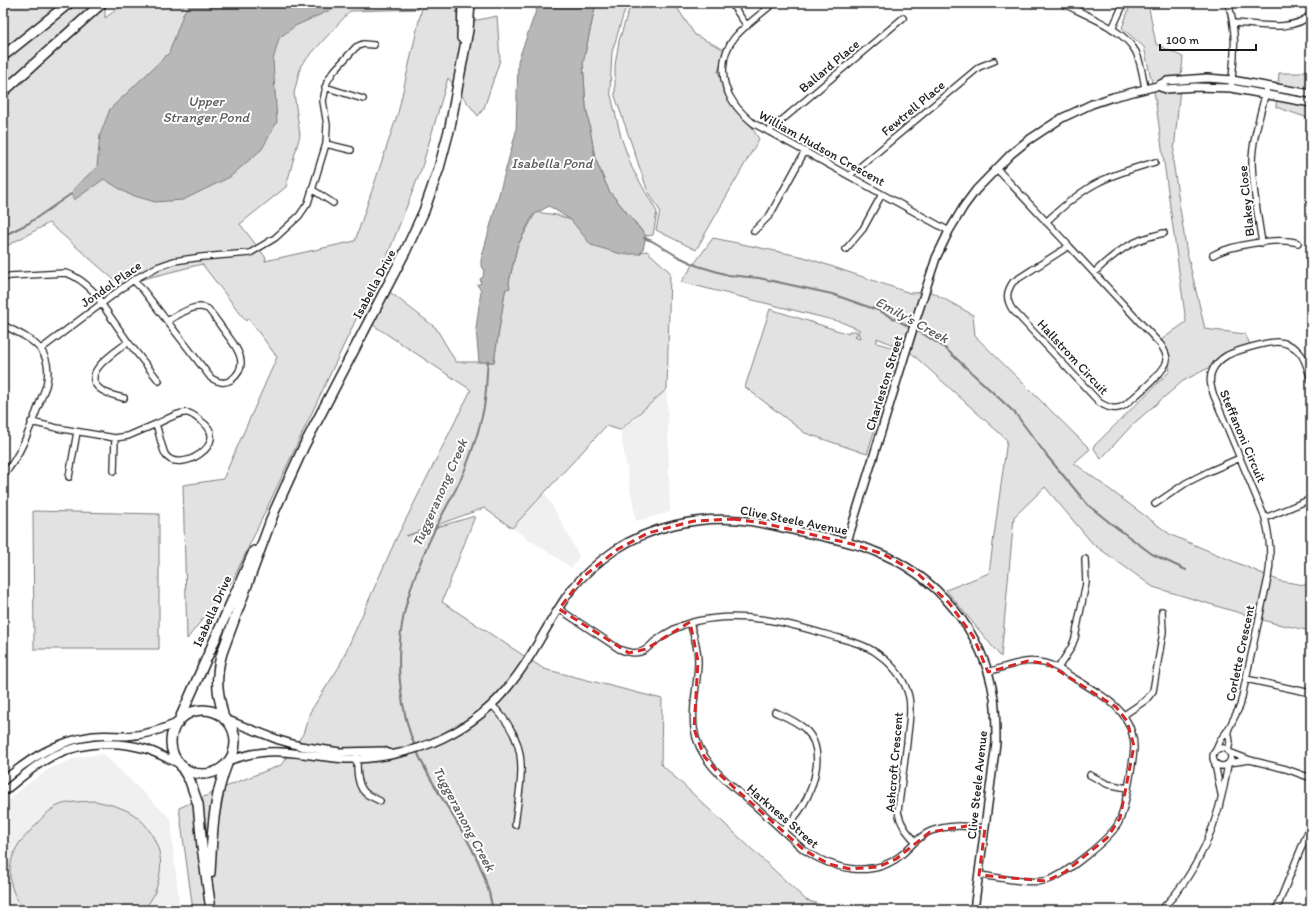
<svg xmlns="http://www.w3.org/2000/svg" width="1314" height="913" font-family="Itim,sans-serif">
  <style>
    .built { fill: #f0f0f0 }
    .green { fill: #e2e2e2; stroke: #7f7f7f }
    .water { fill: #b8b8b8; stroke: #7a7a7a }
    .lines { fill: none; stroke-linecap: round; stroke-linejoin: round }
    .stream { stroke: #7a7a7a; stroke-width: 2 }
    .minor-casing { stroke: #1c1c1c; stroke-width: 8 }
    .tertiary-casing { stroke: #1c1c1c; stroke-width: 10 }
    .primary-casing { stroke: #1c1c1c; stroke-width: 12 }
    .trunk-casing { stroke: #1c1c1c; stroke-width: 12 }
    .minor { stroke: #fff; stroke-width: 5.5 }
    .tertiary { stroke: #fff; stroke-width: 7 }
    .primary { stroke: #fff; stroke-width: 9 }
    .trunk { stroke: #fff; stroke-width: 9 }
    .marked { fill: none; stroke: #d62828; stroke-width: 3; stroke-dasharray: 8 5; stroke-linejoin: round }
    .labels { text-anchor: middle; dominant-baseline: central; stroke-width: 4; stroke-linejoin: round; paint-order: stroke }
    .street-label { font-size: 13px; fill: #1c1c1c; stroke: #fff }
    .water-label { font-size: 14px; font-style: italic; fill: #5a5a5a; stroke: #fff }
  </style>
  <rect width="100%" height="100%" fill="#fff"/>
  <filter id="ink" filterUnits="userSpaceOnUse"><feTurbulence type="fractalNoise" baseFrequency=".025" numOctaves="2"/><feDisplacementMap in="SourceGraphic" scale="8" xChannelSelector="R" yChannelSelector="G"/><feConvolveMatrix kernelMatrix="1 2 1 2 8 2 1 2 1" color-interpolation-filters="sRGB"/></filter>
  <g filter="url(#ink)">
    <!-- built -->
    <path class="built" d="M667 389 670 512 636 521 620 430Z
      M544 492 561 521 579 556 572 568 512 528Z
      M103 754 171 819 173 848 180 910H3V805L29 783 51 768 79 757Z"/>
    <!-- green -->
    <path class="green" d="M5 3H105V18L125 3H417L419 9 350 11 301 65 294 93 300 135 286 187 240 224 266 258 265 261 355 241 398 113 423 3H456L458 24 497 16 500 60 484 108 478 116 448 78 421 170 377 282 436 328 456 362H494L505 292 509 282 517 247 536 212 557 215 571 220 633 253 647 251 670 272 667 389 620 430 606 426 512 528 484 508 406 536 475 516 442 602 544 669 662 699 661 764 806 900 838 910H193L179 808 237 782 281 765 303 734 310 712 339 667 396 539 471 390 358 315 233 580 187 639 183 485 223 479 277 357 248 318 246 321 202 264 120 285 49 223 3 248V4Z
      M596 3H627L612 52 610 91 621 137 632 168 657 212 653 235 646 236 609 191 595 158 586 106 583 63Z
      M631 3H674L695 35 725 50 718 72 759 139 696 250 656 230 660 211 647 189 615 96V65L619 41Z
      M1131 3H1148L1156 44 1183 57 1173 161 1186 248 1205 329 1245 334 1251 346 1183 381 1133 424 1101 459 1093 447 1170 371 1161 340 1186 322 1155 97 1144 47 1122 28Z
      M1311 68V119L1276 107 1279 73H1300Z
      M713 238 804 257 910 293 932 292 973 315 975 336 1090 449 1074 463 1171 535 1280 581 1311 586V631L1273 623 1153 587 1093 544 1045 487 1014 517 1001 657 946 590 989 573 1007 440 910 352 877 338V343L900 350 867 454 805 433 745 387 770 309 849 334V331H857V335L854 336 860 338 858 332 860 330 841 322 681 282Z
      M33 511 159 514V649H34Z
      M94 801C121 806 143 813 155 841 161 853 162 865 159 878 156 890 153 901 142 910H25C7 891 5 864 20 842 24 838 28 833 32 829 40 820 49 809 60 805 71 801 83 802 94 801Z"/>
    <!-- water -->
    <path class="water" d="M191 3H346L295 26 279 38 273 60 277 122 262 149 230 177 183 200 155 202 128 194 104 179 74 200 71 194 75 187 97 167 100 135 110 109 169 53 184 12Z
      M537 3H596L583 63 586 106 595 158 609 191 646 236 643 249 640 254H621L591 245 571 220 549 206 533 215 517 247 509 282 510 288 506 289 505 292 494 362H479L476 329 481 290 477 285 481 283 480 279 483 277 484 269 481 266V260L516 132 518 61 537 8Z"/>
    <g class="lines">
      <!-- stream -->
      <path class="stream" d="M3 236 29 223 71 194
        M644 238 652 241 677 256 698 266 728 275 759 278 832 294 880 311 923 334 945 348 1015 413 1047 456 1088 505 1109 522 1152 554 1186 570
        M488 361C486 377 487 396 483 412 479 430 473 449 466 467 458 488 445 508 435 529 407 588 391 638 403 704 412 761 445 799 471 847 482 867 489 889 493 910"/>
      <defs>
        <path id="minor" d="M731 3 747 26
          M774 3C761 14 746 24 735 37 719 56 720 84 734 103 739 111 746 117 753 123L949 231
          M1062 3C1085 15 1123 28 1136 52 1141 63 1143 76 1145 88
          M1228 3C1238 33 1234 58 1231 88
          M1234 23C1257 24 1294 33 1311 14
          M1112 29 1124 3
          M325 87 363 99
          M769 131 903 18
          M326 144 351 150
          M996 168 1069 246 1013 282C1006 292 1006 299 1012 309L1100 403C1109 408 1116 411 1125 405 1135 396 1166 372 1167 360 1167 354 1164 350 1161 345L1069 246
          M849 176 979 67 994 61
          M313 190 333 203
          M1046 222C1062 207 1079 192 1099 182 1116 173 1136 168 1155 162
          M754 231 770 215 805 151
          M1262 243C1258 217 1253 190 1252 164 1252 137 1262 111 1267 86
          M846 249 863 229 882 194
          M1213 255C1231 245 1278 237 1298 243
          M1094 273C1107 260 1122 247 1140 240 1147 237 1156 235 1164 233
          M3 278 10 276 65 273C77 275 97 292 101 303L128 342 159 381
          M133 280 143 290 167 321C179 315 195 302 208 309 214 316 219 324 225 332 235 345 252 365 231 380 225 384 217 382 211 378L167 321
          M3 325C31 339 55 349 46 386 36 411 22 457 3 475
          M41 349 133 280 157 267 174 261 202 257 250 253 275 238 299 216 308 203 326 144 327 125 323 101 327 82 333 72 356 47 363 44 374 45
          M124 398C116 396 106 394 100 389 79 373 117 351 128 342
          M31 422 57 428 115 438 128 436 156 424C159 433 161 445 165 454 177 476 234 443 201 421 197 418 193 414 188 413 180 411 164 421 156 424
          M114 471 115 438
          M69 477 77 432
          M1155 504 1186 483 1210 471 1240 458
          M1265 518 1311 499
          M559 609 619 649C626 652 632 654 640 652 646 651 650 646 654 642 667 632 682 624 697 621 742 611 785 622 828 635 845 640 863 643 878 654 893 665 905 680 909 697 912 712 908 728 907 743 904 766 901 788 898 811 900 824 907 832 915 841
          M690 623C694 635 698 648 698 661 698 684 691 706 694 728 698 762 730 784 754 805 771 820 787 835 804 850 832 869 871 879 900 856 911 847 918 836 931 831 949 824 966 826 985 828
          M1058 668 1071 648 1075 638 1086 583 1085 559
          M1246 679 1311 693
          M492 705C532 745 521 774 515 825
          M775 712C786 717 796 721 805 729 826 749 815 785 802 807 797 816 789 823 783 831
          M1124 715 1146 700 1153 691 1163 632 1162 611
          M1213 757a9 9 0 1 1 18 0a9 9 0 1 1-18 0Z
          M1216 750 1221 739 1228 730 1240 706 1268 578C1272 557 1270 538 1265 518L1214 396C1211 387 1208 378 1213 369 1216 364 1221 359 1226 356 1234 351 1267 342 1277 342 1285 342 1294 346 1299 352 1306 359 1308 371 1311 380
          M1228 751 1230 742 1228 730
          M1229 752 1250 760 1286 769 1311 778
          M357 756C357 768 356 788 368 795 372 797 376 799 380 801
          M1229 763 1249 760
          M1215 764 1221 794
          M1090 775 1107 784 1127 788
          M979 875C997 877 1031 885 1048 880 1065 875 1108 840 1118 824 1125 812 1133 763 1134 747 1134 737 1130 725 1124 716 1111 697 1077 681 1058 668 1032 655 1014 664 988 672
          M1161 910C1201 870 1220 819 1228 764
          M1276 910 1311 824"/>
        <path id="tertiary" d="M1157 86 1166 89 1196 87 1231 88 1311 103
          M847 542 916 319 936 258 949 231 964 206 976 190 1011 154 1027 141 1062 118 1092 104 1113 97 1157 86 1167 81 1207 78 1232 80 1311 94
          M225 719 279 740 300 746 340 752 383 751 391 754
          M229 760C239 758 248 754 258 753 290 748 325 760 357 759 385 758 418 750 443 738 470 725 494 706 512 682 535 654 549 619 571 590 584 574 599 561 615 550 650 527 697 516 739 520 758 522 778 527 797 531 823 537 850 541 874 551 936 574 984 632 994 698 996 713 996 728 996 743L974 910
          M3 781C30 758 57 741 93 736 104 735 115 736 127 736 145 735 161 730 177 723
          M3 792C16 782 28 771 42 762 72 743 112 739 146 749 157 753 168 759 180 764"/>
        <path id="primary" d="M462 38 463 3
          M171 742a32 32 0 1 1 64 0a32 32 0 1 1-64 0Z
          M224 719C221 704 216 690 218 675 218 667 220 660 222 653L274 512 304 446 405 252 424 211 439 168 450 127 468 30 470 3
          M178 723 254 551
          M182 768 190 781 198 804 202 847 211 910
          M210 873C212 836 213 799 227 764"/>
        <path id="trunk" d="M3 56 69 3
          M3 92 102 3"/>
      </defs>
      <!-- minor casing -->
      <use href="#minor" class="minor-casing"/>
      <!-- tertiary casing -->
      <use href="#tertiary" class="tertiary-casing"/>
      <!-- primary casing -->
      <use href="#primary" class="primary-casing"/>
      <!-- trunk casing -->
      <use href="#trunk" class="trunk-casing"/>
      <!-- minor -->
      <use href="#minor" class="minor"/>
      <!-- tertiary -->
      <use href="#tertiary" class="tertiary"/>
      <!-- primary -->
      <use href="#primary" class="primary"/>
      <!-- trunk -->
      <use href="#trunk" class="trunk"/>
    </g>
  </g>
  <!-- marked area -->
  <path class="marked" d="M733 519 763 523 852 544 883 554 917 573 949 603 973 636 988 672 1028 661 1048 664 1116 707 1127 721 1134 746 1120 818 1107 838 1065 872 1046 881 979 875 985 828 967 826 930 832 896 859 878 867 850 869 829 864 804 850 719 774 704 756 694 729 698 661 690 622 646 649 629 653 559 609 584 576 618 549 648 533 694 521Z"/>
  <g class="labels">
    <!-- street labels -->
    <g class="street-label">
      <text transform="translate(829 66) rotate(-40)">Ballard Place</text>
      <text transform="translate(913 108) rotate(-40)">Fewtrell Place</text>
      <text transform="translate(822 148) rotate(29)">William Hudson Crescent</text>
      <text transform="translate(1246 201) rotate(-96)">Blakey Close</text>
      <text transform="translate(111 284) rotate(-35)">Jondol Place</text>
      <text transform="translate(374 284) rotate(-62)">Isabella Drive</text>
      <text transform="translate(1073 357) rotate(47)">Hallstrom Circuit</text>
      <text transform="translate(884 383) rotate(-73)">Charleston Street</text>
      <text transform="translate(1243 436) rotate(67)">Steffanoni Circuit</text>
      <text transform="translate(794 520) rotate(11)">Clive Steele Avenue</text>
      <text transform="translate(212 611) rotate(-66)">Isabella Drive</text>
      <text transform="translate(1240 653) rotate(-78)">Corlette Crescent</text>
      <text transform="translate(894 762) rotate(-85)">Ashcroft Crescent</text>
      <text transform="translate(977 785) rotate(-84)">Clive Steele Avenue</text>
      <text transform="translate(783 816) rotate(41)">Harkness Street</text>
    </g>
    <!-- water labels -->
    <g class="water-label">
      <text x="206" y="101">Upper<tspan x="206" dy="16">Stranger Pond</tspan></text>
      <text x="552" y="163">Isabella Pond</text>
      <text transform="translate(912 320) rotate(29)">Emily's Creek</text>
      <text transform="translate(440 493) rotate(-66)">Tuggeranong Creek</text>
      <text transform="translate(464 819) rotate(62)">Tuggeranong Creek</text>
    </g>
  </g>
  <!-- margin -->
  <rect width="1314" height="913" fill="none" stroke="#fff" stroke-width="16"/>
  <rect x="8" y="8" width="1298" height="897" fill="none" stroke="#1c1c1c" stroke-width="1.5" filter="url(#ink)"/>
  <!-- scale -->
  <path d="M1160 44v6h96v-6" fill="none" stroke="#1c1c1c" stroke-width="2"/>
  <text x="1166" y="44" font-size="12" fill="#1c1c1c" stroke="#ffffff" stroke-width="3" paint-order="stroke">100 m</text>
</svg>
